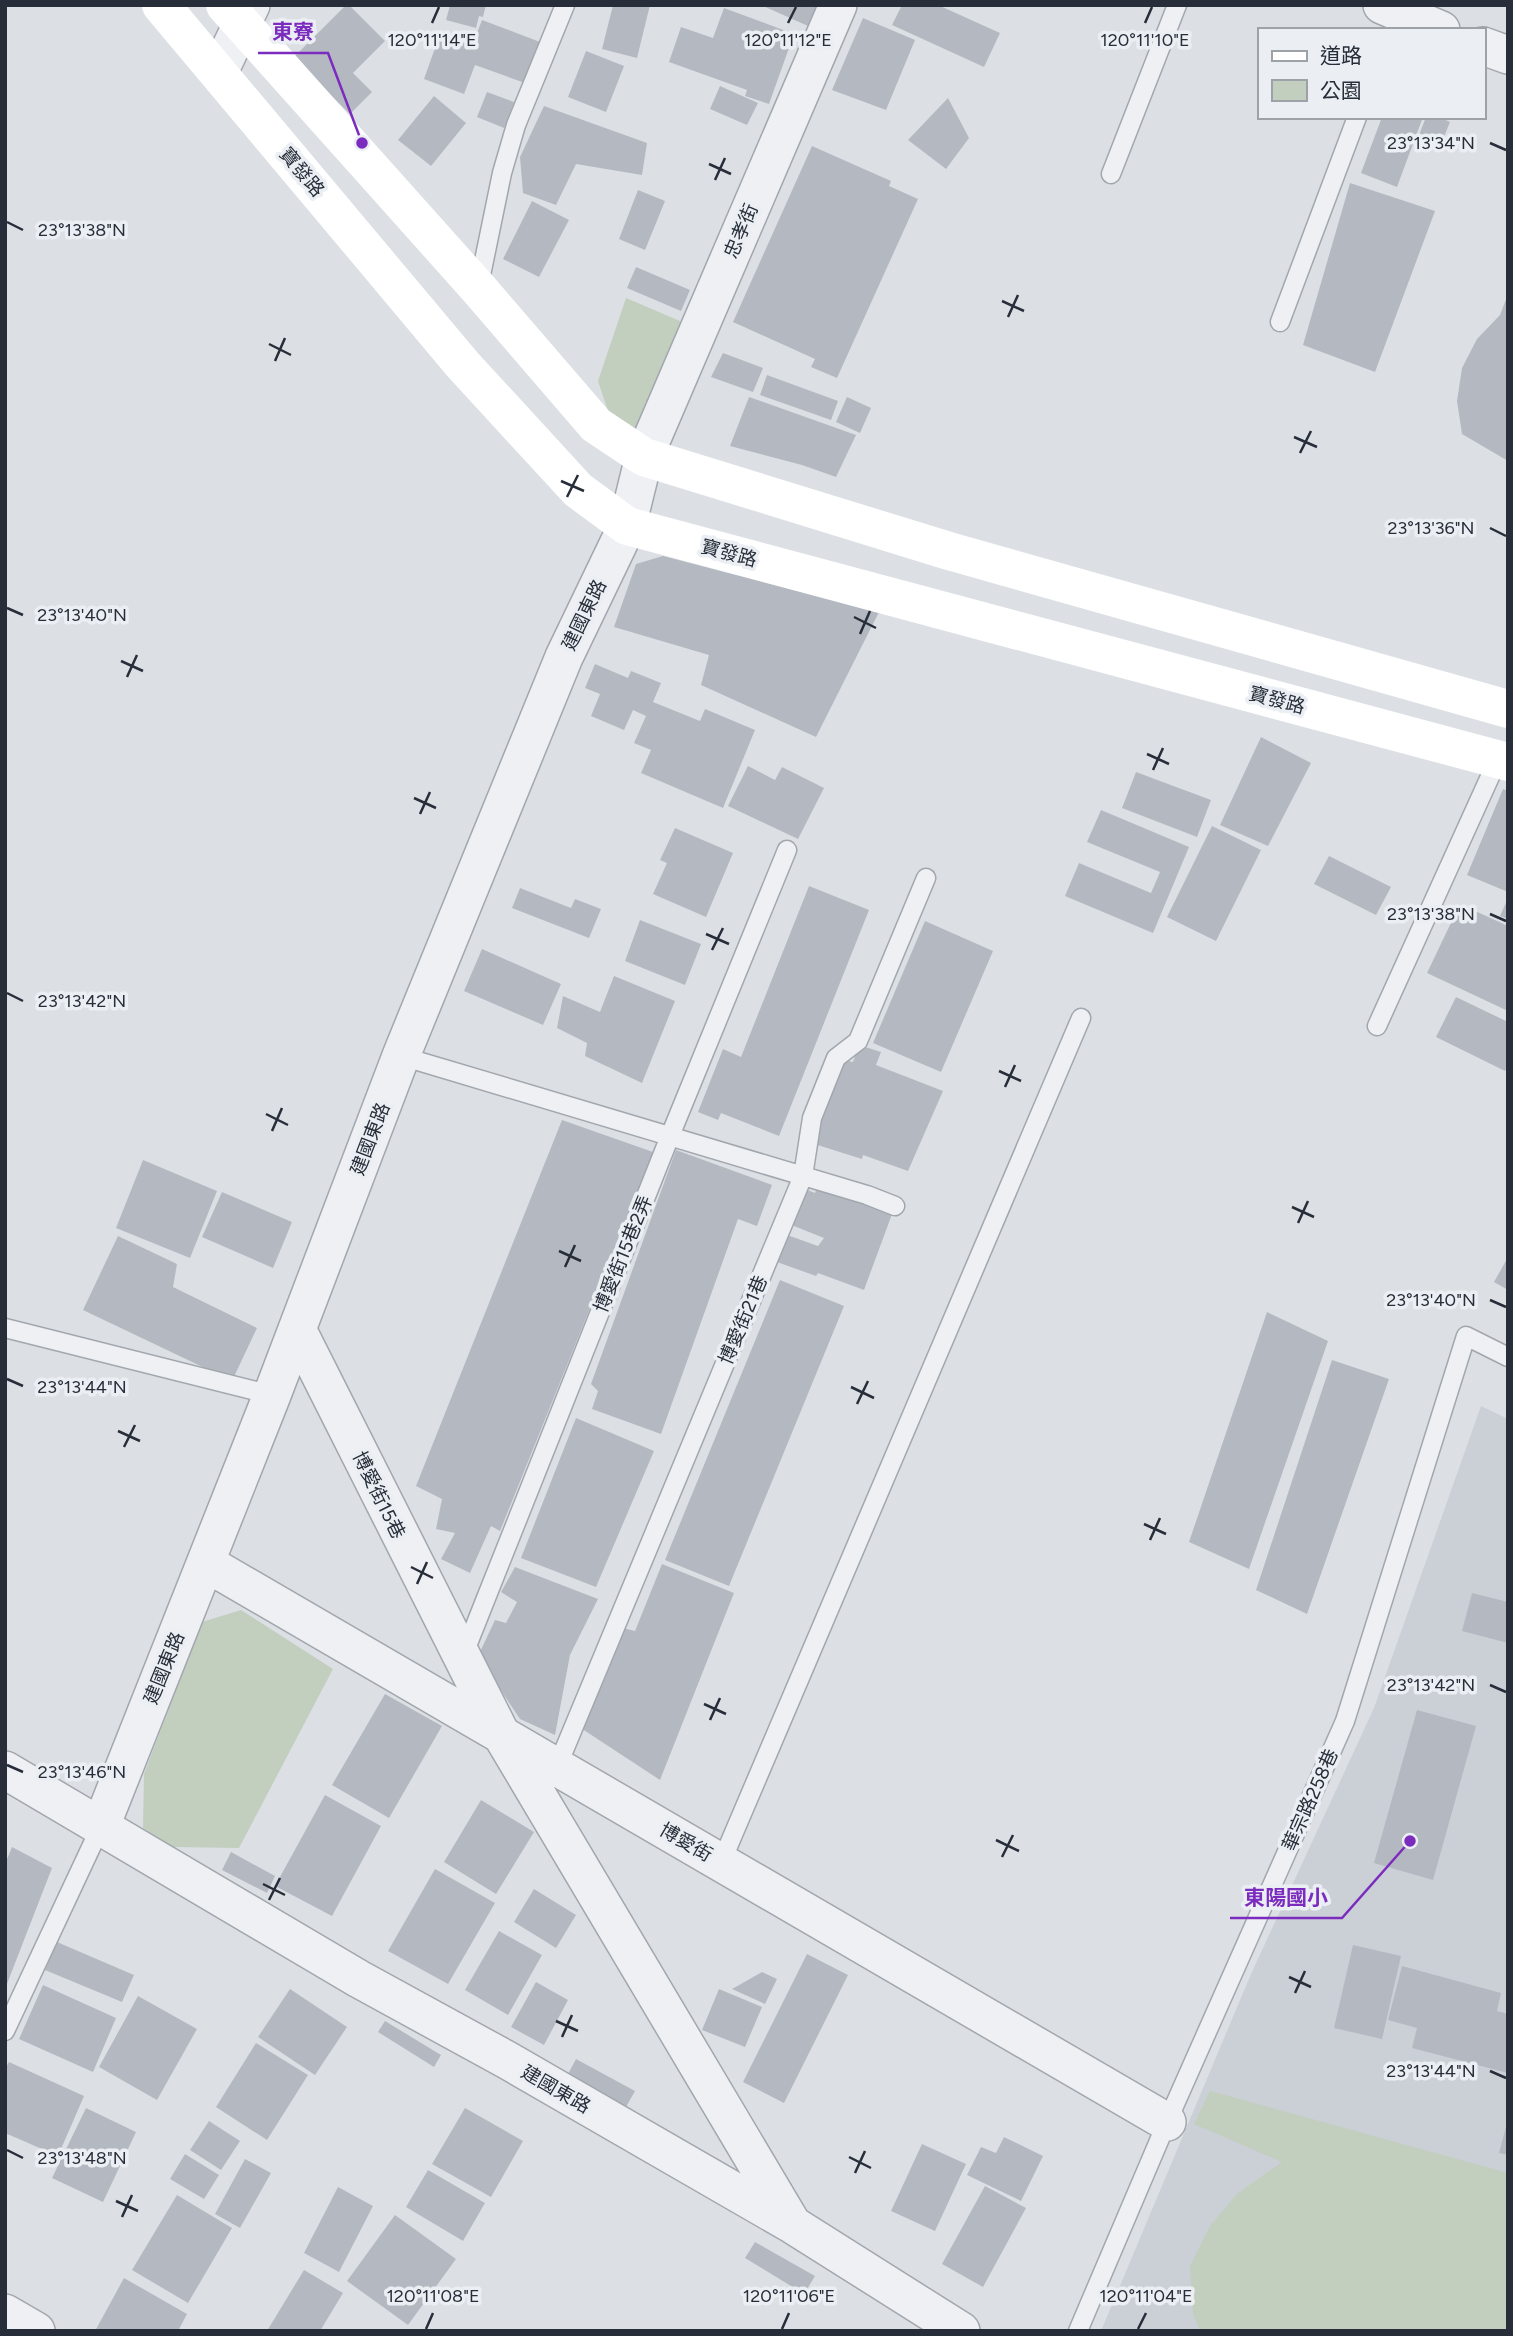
<svg xmlns="http://www.w3.org/2000/svg" width="1513" height="2336" font-family="Figtree,'Noto Sans TC',sans-serif">
  <style>
    .built { fill: #cbcfd6 }
    .green { fill: #c2cebe }
    .building { fill: #b4b9c1 }
    .lines { fill: none; stroke-linecap: round; stroke-linejoin: round }
    .service-casing { stroke: #a2a7ae; stroke-width: 21 }
    .minor-casing { stroke: #a2a7ae; stroke-width: 40 }
    .service { stroke: #eef0f4; stroke-width: 18 }
    .minor { stroke: #eef0f4; stroke-width: 37 }
    .secondary { stroke: #fff; stroke-width: 38 }
    .ticks { fill: none; stroke: #272e3a; stroke-width: 2.5 }
    .labels { text-anchor: middle; dominant-baseline: central; stroke-width: 7; stroke-linejoin: round; paint-order: stroke }
    .street-label { font-size: 19px; fill: #272e3a; stroke: #ebeff3 }
    .ticks-label { font-size: 18px; text-anchor: middle; fill: #272e3a; stroke: #ebeff3; stroke-width: 7; stroke-linejoin: round; paint-order: stroke }
    .leader { fill: none; stroke: #7b2cbf; stroke-width: 2.5 }
    .callout-dot { fill: #7b2cbf; stroke: #ebeff3; stroke-width: 2.5 }
    .callout-label { font-size: 21px; text-anchor: middle; font-weight: bold; fill: #7b2cbf; stroke: #ebeff3; stroke-width: 7; stroke-linejoin: round; paint-order: stroke }
  </style>
  <rect width="100%" height="100%" fill="#dce0e5"/>
  <!-- built -->
  <path class="built" d="M1481 1406 1508 1419V2331H1101L1251 1974 1374 1708Z"/>
  <!-- green -->
  <path class="green" d="M626 298 687 324 640 429 629 432 608 411 598 381Z
    M241 1610 333 1669 239 1848 173 1847 143 1828 144 1774 202 1622Z
    M1210 2091 1508 2173V2331H1200L1193 2314 1190 2266 1210 2226 1237 2194 1282 2162 1194 2124Z"/>
  <!-- building -->
  <path class="building" d="M346 5H349L385 41 353 73 372 92 350 114 293 58Z
    M450 5H486L483 17 479 16 476 28 446 20Z
    M613 5H650L637 58 602 49Z
    M761 5H818L808 26Z
    M902 5H938L1000 33 984 67 892 25Z
    M724 8 794 34 769 104 745 96 747 90 669 62 681 27 713 38Z
    M863 18 915 40 886 110 832 90Z
    M482 20 540 42 525 83 475 65 464 94 424 79 440 34 472 46Z
    M586 51 624 66 606 112 568 97Z
    M720 86 758 103 747 125 710 109Z
    M487 92 514 102 504 128 477 117Z
    M434 96 466 123 431 166 398 140Z
    M948 98 969 138 946 169 908 140Z
    M544 106 647 143 642 175 576 164 556 205 523 193 520 157Z
    M1382 117H1423L1397 187 1361 173Z
    M1426 117H1439L1450 122 1439 149 1417 140Z
    M812 146 891 181 889 186 918 199 837 378 811 367 815 359 733 322Z
    M1350 183 1435 211 1375 372 1303 345Z
    M638 190 665 201 645 250 619 239Z
    M532 201 569 220 539 277 503 259Z
    M636 267 690 290 681 311 627 288Z
    M1508 294V461L1462 434 1457 401 1462 368 1477 339 1500 315Z
    M723 353 763 368 753 392 711 377Z
    M767 375 838 401 831 420 760 395Z
    M749 397 856 435 836 477 802 465 730 446Z
    M847 397 871 408 860 433 836 422Z
    M663 556 879 612 816 737 701 685 709 655 614 627 636 564Z
    M595 664 628 678 631 671 661 683 653 702 700 721 705 709 755 730 723 808 641 773 651 750 634 743 646 716 633 710 624 730 591 716 600 694 585 688Z
    M1261 737 1311 763 1268 846 1220 825Z
    M748 766 775 780 782 767 824 788 798 839 728 806Z
    M1136 772 1211 800 1197 837 1122 808Z
    M1503 789 1508 791V892L1467 875Z
    M1101 810 1189 847 1153 933 1065 896 1079 863 1151 893 1160 872 1087 842Z
    M1212 826 1261 850 1216 941 1167 917Z
    M675 828 733 853 706 917 653 894 667 863 660 860Z
    M1329 856 1391 887 1376 915 1314 884Z
    M809 886 869 910 779 1136 721 1113 718 1120 698 1112 723 1049 741 1057Z
    M520 888 571 908 575 899 601 909 589 938 512 908Z
    M1508 898V919L1500 916Z
    M1460 904 1508 926V1011L1427 973Z
    M640 920 701 944 685 985 625 961Z
    M925 921 993 951 941 1072 873 1043Z
    M482 949 561 984 543 1025 464 991Z
    M614 976 675 1001 642 1083 585 1056 587 1043 557 1028 563 996 600 1012Z
    M1456 997 1508 1022V1065L1505 1071 1436 1037Z
    M859 1045 881 1052 876 1065 943 1091 908 1171 863 1155 862 1159 808 1142 843 1060 853 1062Z
    M562 1120 653 1152 500 1531 491 1526 470 1573 441 1559 455 1533 436 1529 442 1499 416 1486Z
    M676 1150 772 1185 757 1226 738 1219 661 1434 592 1409 598 1391 591 1384Z
    M143 1160 217 1191 190 1258 116 1228Z
    M818 1185 895 1206 864 1290 818 1273 816 1276 763 1257 773 1230 818 1246 824 1238 784 1222 798 1186 815 1193Z
    M222 1192 292 1222 273 1268 202 1237Z
    M118 1236 177 1264 173 1287 257 1328 232 1381 83 1310Z
    M1508 1257V1290L1494 1282Z
    M780 1280 844 1306 729 1586 665 1560Z
    M1267 1312 1328 1341 1249 1569 1189 1542Z
    M1332 1360 1389 1379 1307 1614 1256 1590Z
    M576 1418 654 1451 596 1587 521 1558Z
    M662 1564 734 1593 660 1780 567 1719 615 1626 635 1631Z
    M515 1567 598 1599 570 1655 555 1735 520 1719 478 1656 495 1620 506 1623 517 1602 501 1592Z
    M1472 1593 1508 1602V1643L1462 1631Z
    M385 1694 442 1726 389 1818 332 1785Z
    M1417 1710 1476 1726 1433 1880 1374 1863Z
    M325 1795 381 1826 332 1916 275 1886Z
    M481 1800 534 1832 496 1894 444 1862Z
    M12 1847 52 1868 5 1989V1864Z
    M231 1852 275 1876 267 1893 222 1870Z
    M435 1869 495 1903 448 1984 388 1951Z
    M534 1889 576 1915 556 1948 514 1922Z
    M499 1931 542 1955 508 2015 465 1990Z
    M57 1942 134 1975 122 2002 45 1970Z
    M1353 1945 1401 1956 1382 2039 1334 2028Z
    M807 1954 848 1975 784 2103 743 2082Z
    M1402 1966 1501 1993 1497 2011 1508 2014V2073L1412 2048 1417 2028 1388 2020Z
    M762 1972 777 1979 765 2004 732 1989Z
    M536 1982 568 2000 544 2045 511 2027Z
    M43 1985 116 2018 93 2072 19 2039Z
    M290 1989 347 2027 315 2075 258 2037Z
    M719 1989 762 2007 745 2047 702 2030Z
    M138 1996 197 2029 157 2100 99 2067Z
    M385 2021 441 2055 434 2067 378 2032Z
    M256 2043 308 2075 267 2140 216 2107Z
    M576 2059 635 2091 626 2107 567 2076Z
    M9 2062 84 2096 58 2156 5 2133V2069Z
    M86 2108 136 2132 103 2202 52 2178Z
    M465 2108 523 2141 491 2197 432 2164Z
    M209 2121 240 2141 221 2170 190 2150Z
    M1507 2123H1508V2155L1499 2153Z
    M1004 2137 1043 2156 1021 2201 967 2175 981 2147 996 2153Z
    M922 2144 966 2164 935 2231 891 2211Z
    M185 2154 219 2175 204 2199 170 2179Z
    M245 2159 271 2173 240 2228 215 2214Z
    M428 2170 485 2203 463 2241 406 2207Z
    M985 2186 1026 2208 983 2287 942 2264Z
    M338 2187 373 2206 339 2272 304 2253Z
    M177 2195 232 2228 188 2303 132 2270Z
    M395 2215 456 2259 408 2325 347 2281Z
    M755 2242 815 2276 804 2294 745 2258Z
    M304 2270 343 2293 320 2331H267Z
    M124 2278 187 2314 178 2331H95Z"/>
  <g class="lines">
    <defs>
      <path id="service" d="M1111 174 1177 5
        M479 285 502 173 516 125 565 5
        M1280 322 1357 117
        M1377 1026 1498 759
        M401 1056 867 1195 895 1206
        M5 1328 272 1395
        M463 1656 670 1136 787 850
        M557 1767 803 1176 812 1118 836 1058 858 1041 926 878
        M721 1863 1081 1018
        M5 2031 101 1826
        M1078 2331 1167 2122 1345 1721 1466 1336 1508 1357"/>
      <path id="minor" d="M1382 5 1441 30
        M1483 46 1508 55
        M219 72 251 5
        M297 1329 501 1734 791 2222
        M206 1563 1167 2122
        M5 1770 359 1979 507 2060 793 2225 961 2331
        M101 1826 272 1395 401 1056 564 657 627 526 644 457 838 5
        M5 2313 36 2331"/>
    </defs>
    <!-- service casing -->
    <use href="#service" class="service-casing"/>
    <!-- minor casing -->
    <use href="#minor" class="minor-casing"/>
    <!-- service -->
    <use href="#service" class="service"/>
    <!-- minor -->
    <use href="#minor" class="minor"/>
    <!-- secondary -->
    <path class="secondary" d="M161 5 463 365 578 490 627 526 1508 762
      M225 5 478 288 596 425 644 457 949 551 1508 709"/>
  </g>
  <!-- ticks -->
  <path class="ticks" d="M432 23 439 7M788 23 796 7M1145 23 1152 7M1490 143 1506 150M709 164 731 174M715 180 725 158M7 222 23 230M1002 301 1024 311M1008 317 1018 295M269 344 291 355M275 361 285 338M1294 437 1317 447M1300 453 1311 431M561 481 584 491M567 497 578 475M1490 528 1506 536M7 608 23 615M854 617 876 628M860 634 870 611M121 661 143 671M127 677 137 655M1147 754 1169 764M1153 770 1163 748M414 798 436 808M420 814 430 792M1490 914 1506 921M706 934 729 944M712 950 723 928M7 993 23 1001M999 1071 1021 1081M1005 1087 1015 1065M266 1114 288 1125M272 1131 282 1108M1292 1207 1314 1217M1298 1223 1308 1201M559 1251 581 1261M565 1267 575 1245M1490 1300 1506 1307M7 1379 23 1386M851 1387 874 1398M857 1404 868 1381M118 1431 140 1441M124 1447 135 1425M1144 1524 1166 1534M1150 1540 1160 1518M411 1567 433 1578M417 1584 427 1562M1490 1685 1506 1692M704 1704 726 1714M710 1720 720 1698M7 1765 23 1772M996 1840 1019 1851M1002 1857 1013 1835M263 1884 285 1895M269 1900 280 1878M1289 1977 1311 1987M1295 1993 1305 1971M556 2021 578 2031M562 2037 572 2015M1490 2071 1506 2078M7 2150 23 2158M849 2157 871 2168M855 2173 865 2151M116 2201 138 2211M122 2217 132 2195M426 2329 433 2313M782 2329 789 2313M1138 2329 1146 2313"/>
  <g class="labels">
    <!-- street labels -->
    <g class="street-label">
      <text transform="translate(302 172) rotate(50)">寶發路</text>
      <text transform="translate(741 231) rotate(-67)">忠孝街</text>
      <text transform="translate(729 553) rotate(15)">寶發路</text>
      <text transform="translate(584 615) rotate(-64)">建國東路</text>
      <text transform="translate(1277 700) rotate(15)">寶發路</text>
      <text transform="translate(370 1139) rotate(-69)">建國東路</text>
      <text transform="translate(623 1254) rotate(-68)">博愛街15巷2弄</text>
      <text transform="translate(743 1320) rotate(-67)">博愛街21巷</text>
      <text transform="translate(379 1495) rotate(64)">博愛街15巷</text>
      <text transform="translate(164 1668) rotate(-68)">建國東路</text>
      <text transform="translate(1310 1800) rotate(-66)">華宗路258巷</text>
      <text transform="translate(686 1842) rotate(30)">博愛街</text>
      <text transform="translate(556 2089) rotate(30)">建國東路</text>
    </g>
  </g>
  <g class="ticks-label">
    <text x="432" y="46">120°11'14"E</text>
    <text x="788" y="46">120°11'12"E</text>
    <text x="1145" y="46">120°11'10"E</text>
    <text x="1431" y="149">23°13'34"N</text>
    <text x="82" y="236">23°13'38"N</text>
    <text x="1431" y="534">23°13'36"N</text>
    <text x="82" y="621">23°13'40"N</text>
    <text x="1431" y="920">23°13'38"N</text>
    <text x="82" y="1007">23°13'42"N</text>
    <text x="1431" y="1306">23°13'40"N</text>
    <text x="82" y="1393">23°13'44"N</text>
    <text x="1431" y="1691">23°13'42"N</text>
    <text x="82" y="1778">23°13'46"N</text>
    <text x="1431" y="2077">23°13'44"N</text>
    <text x="82" y="2164">23°13'48"N</text>
    <text x="433" y="2302">120°11'08"E</text>
    <text x="789" y="2302">120°11'06"E</text>
    <text x="1146" y="2302">120°11'04"E</text>
  </g>
  <!-- callouts -->
  <path class="leader" d="M362 143L328 53H258M1410 1841L1342 1918H1230"/>
  <g class="callout-dot">
    <circle cx="362" cy="143" r="7"/>
    <circle cx="1410" cy="1841" r="7"/>
  </g>
  <g class="callout-label">
    <text x="293" y="39">東寮</text>
    <text x="1286" y="1905">東陽國小</text>
  </g>
  <!-- border -->
  <rect width="1513" height="2336" fill="none" stroke="#272e3a" stroke-width="14"/>
  <!-- legend -->
  <rect x="1258" y="28" width="228" height="91" fill="#ebeff3" stroke="#9da2a9" stroke-width="2"/>
  <rect x="1272" y="51" width="35" height="10" fill="#ffffff" stroke="#9da2a9" stroke-width="2"/>
  <text x="1320" y="63" font-size="21" fill="#272e3a">道路</text>
  <rect x="1272" y="80" width="35" height="21" fill="#c2cebe" stroke="#9da2a9" stroke-width="2"/>
  <text x="1320" y="98" font-size="21" fill="#272e3a">公園</text>
</svg>
